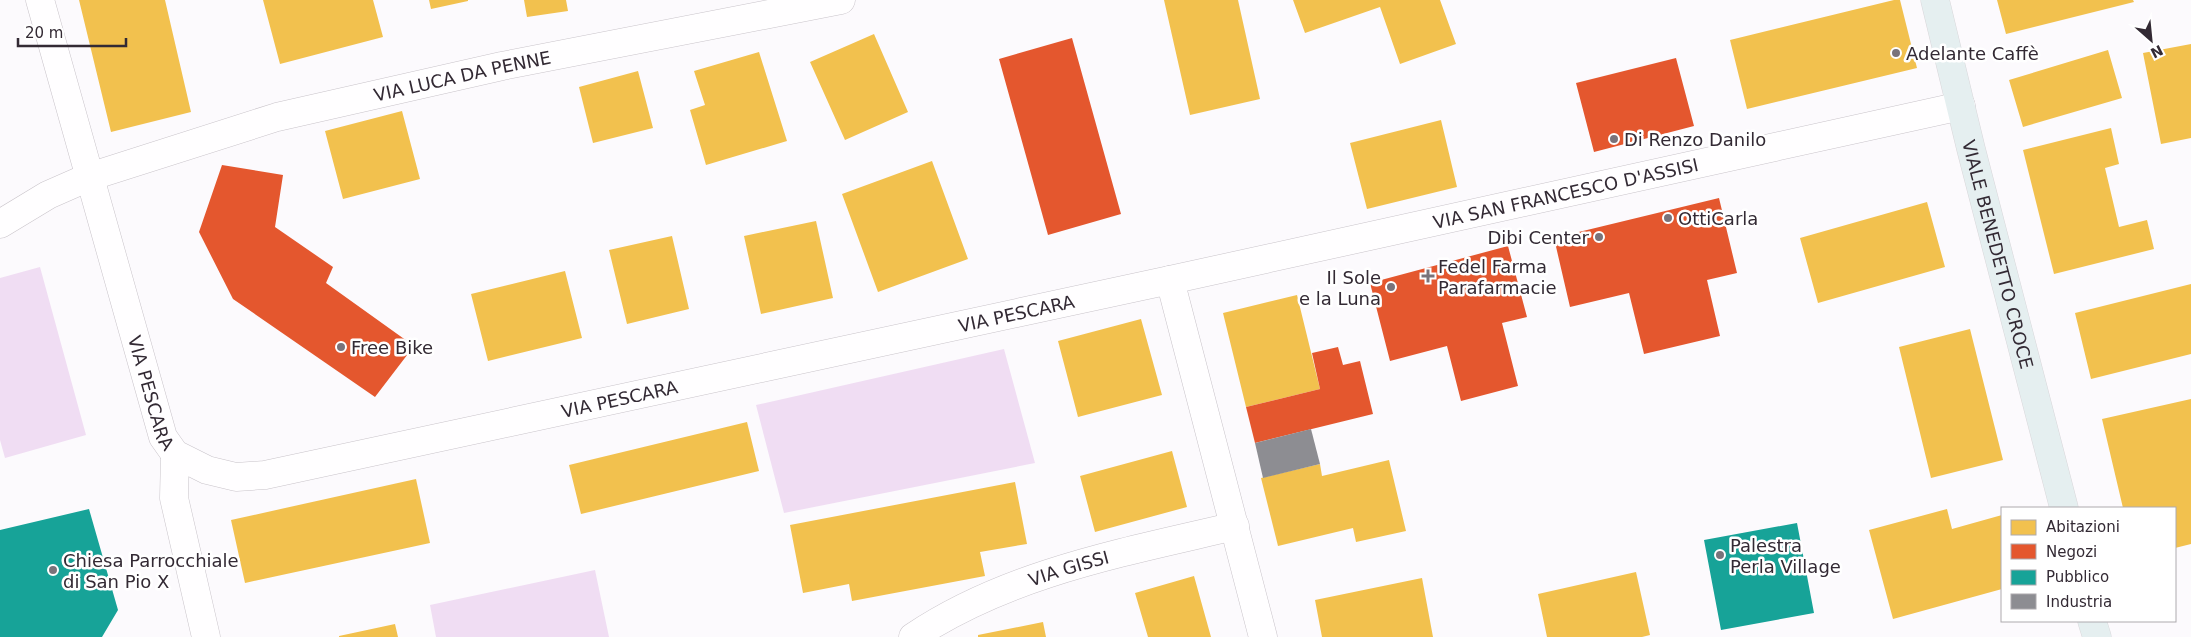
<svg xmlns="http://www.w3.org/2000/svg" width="2191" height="637" font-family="'DejaVu Sans',sans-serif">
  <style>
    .green { fill: #f0ddf3 }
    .homes { fill: #f2c14e }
    .shops { fill: #e4572e }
    .public { fill: #17a398 }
    .industry { fill: #8d8d92 }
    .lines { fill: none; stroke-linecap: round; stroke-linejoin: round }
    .minor-casing { stroke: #c9c4ca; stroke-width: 29 }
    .major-casing { stroke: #d9d7da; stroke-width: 29 }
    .minor { stroke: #fffeff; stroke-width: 28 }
    .major { stroke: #e5eff0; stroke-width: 28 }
    .poi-dot { fill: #79737a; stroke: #fff; stroke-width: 2 }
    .labels { text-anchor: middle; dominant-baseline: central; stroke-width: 5; stroke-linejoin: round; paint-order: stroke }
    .poi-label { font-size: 18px; fill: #332a34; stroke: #fff; text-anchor: start }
    .street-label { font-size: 18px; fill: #332a34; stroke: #fff }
  </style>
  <rect width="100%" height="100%" fill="#fcfafd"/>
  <!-- green -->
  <path class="green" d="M40 267 86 435 5 458 0 440V278Z
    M1004 349 1035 463 784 513 756 405Z
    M595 570 609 637H436L430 605Z"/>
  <!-- homes -->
  <path class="homes" d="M79 0H165L191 112 111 132Z
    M263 0H373L383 37 280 64Z
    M429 0H468V1L431 9Z
    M524 0H566L568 11 527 17Z
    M1164 0H1238L1260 99 1190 115Z
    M1293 0H1440L1456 44 1400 64 1380 7 1305 33Z
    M1894 0H1900L1917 68 1747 109 1730 40Z
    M1997 0H2133L2134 2 2006 34Z
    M874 34 908 112 845 140 810 62Z
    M2191 44V138L2161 144 2143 53Z
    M2108 50 2122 98 2023 127 2009 80Z
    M759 52 787 141 706 165 690 110 705 105 694 71Z
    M638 71 653 128 593 143 579 87Z
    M402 111 420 179 343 199 325 131Z
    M1441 120 1457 187 1367 209 1350 143Z
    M2111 128 2119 164 2105 168 2119 227 2147 220 2154 249 2054 274 2023 150Z
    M932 161 968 259 878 292 842 194Z
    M1927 202 1945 267 1818 303 1800 238Z
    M816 221 833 298 761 314 744 236Z
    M672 236 689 309 627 324 609 250Z
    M565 271 582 338 488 361 471 294Z
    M2191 284V354L2091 379 2075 313Z
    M1297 295 1320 389 1246 407 1223 313Z
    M1141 319 1162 395 1078 417 1058 341Z
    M1970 329 2003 460 1931 478 1899 347Z
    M2191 399V544L2175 548V508H2123L2102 419Z
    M747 422 759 471 581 514 569 465Z
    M1172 451 1187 507 1095 532 1080 476Z
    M1389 460 1406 531 1356 542 1353 528 1278 546 1261 478 1320 464 1322 476Z
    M416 479 430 543 245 583 231 520Z
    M1015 482 1027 544 980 552 985 576 852 601 849 584 803 593 790 525Z
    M1947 509 1952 529 2002 515V589L1893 619 1869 530Z
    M1636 572 1650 635 1642 637H1547L1538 594Z
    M1194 576 1211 637H1148L1135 593Z
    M1422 578 1433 637H1322L1315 600Z
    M1043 622 1046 637H978V635Z
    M395 624 398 637H339V636Z"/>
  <!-- shops -->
  <path class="shops" d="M1072 38 1121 214 1048 235 999 59Z
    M1676 58 1694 126 1594 152 1576 83Z
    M222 165 283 175 275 227 333 267 326 283 414 346 375 397 233 299 199 232Z
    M1719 198 1737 273 1707 280 1720 336 1644 354 1629 293 1570 307 1554 238Z
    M1508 246 1527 317 1502 323 1518 386 1461 401 1447 346 1390 361 1370 283Z
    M1338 347 1343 365 1360 361 1373 414 1255 443 1246 407 1320 389 1312 353Z"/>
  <!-- public -->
  <path class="public" d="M89 509 118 610 102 637H0V530Z
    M1797 523 1814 613 1721 630 1704 540Z"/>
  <!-- industry -->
  <path class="industry" d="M1311 429 1320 464 1263 478 1255 443Z"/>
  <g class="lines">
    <defs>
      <g id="minor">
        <path id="s1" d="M40 0 163 437 175 454 207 470 236 477 265 475 1170 280 1263 637"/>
        <path id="s2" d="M0 224 48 195 89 177 277 117 502 66 841 0"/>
        <path id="s3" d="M1170 280 1961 106"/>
        <path d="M175 454 174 498 206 637"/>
        <path id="s4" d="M913 637C1008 573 1125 552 1235 526"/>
      </g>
      <g id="major">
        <path id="s5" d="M1935 0 1971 149 2064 508"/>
        <path d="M2092 621 2097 637"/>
      </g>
    </defs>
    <!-- minor casing -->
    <use href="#minor" class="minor-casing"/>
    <!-- major casing -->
    <use href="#major" class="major-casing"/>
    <!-- minor -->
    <use href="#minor" class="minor"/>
    <!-- major -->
    <use href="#major" class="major"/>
  </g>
  <!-- markers -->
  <g class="poi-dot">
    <circle cx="1896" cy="53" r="5"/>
    <circle cx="1614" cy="139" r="5"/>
    <circle cx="1668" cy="218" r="5"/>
    <circle cx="1599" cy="237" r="5"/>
    <path d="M1425.5 268.5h5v5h5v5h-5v5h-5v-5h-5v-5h5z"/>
    <circle cx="1391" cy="287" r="5"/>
    <circle cx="341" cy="347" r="5"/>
    <circle cx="1720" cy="555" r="5"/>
    <circle cx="53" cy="570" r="5"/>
  </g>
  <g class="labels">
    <!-- poi labels -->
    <g class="poi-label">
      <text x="1906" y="53">Adelante Caffè</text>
      <text x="1624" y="139">Di Renzo Danilo</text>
      <text x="1678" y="218">OttiCarla</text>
      <text x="1589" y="237" text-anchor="end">Dibi Center</text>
      <text x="1438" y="266">Fedel Farma<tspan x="1438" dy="21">Parafarmacie</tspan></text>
      <text x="1381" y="277" text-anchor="end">Il Sole<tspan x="1381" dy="21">e la Luna</tspan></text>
      <text x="351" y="347">Free Bike</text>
      <text x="1730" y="545">Palestra<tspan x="1730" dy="21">Perla Village</tspan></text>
      <text x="63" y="560">Chiesa Parrocchiale<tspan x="63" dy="21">di San Pio X</tspan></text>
    </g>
    <!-- street labels -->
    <g class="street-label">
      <text stroke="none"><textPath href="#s2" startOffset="488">VIA LUCA DA PENNE</textPath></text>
      <text stroke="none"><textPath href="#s3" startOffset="405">VIA SAN FRANCESCO D'ASSISI</textPath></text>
      <text stroke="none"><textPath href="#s5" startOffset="262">VIALE BENEDETTO CROCE</textPath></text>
      <text stroke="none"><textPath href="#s1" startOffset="1338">VIA PESCARA</textPath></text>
      <text stroke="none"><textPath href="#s1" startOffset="408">VIA PESCARA</textPath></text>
      <text stroke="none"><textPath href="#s1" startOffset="932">VIA PESCARA</textPath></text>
      <text stroke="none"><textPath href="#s4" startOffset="171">VIA GISSI</textPath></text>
    </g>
  </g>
  <!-- legend -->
  <rect x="2001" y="507" width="175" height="115" fill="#ffffff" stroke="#adaaae"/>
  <rect x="2011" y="520" width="25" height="15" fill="#f2c14e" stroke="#adaaae"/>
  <text x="2046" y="532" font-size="15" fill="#332a34">Abitazioni</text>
  <rect x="2011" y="544" width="25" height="15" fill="#e4572e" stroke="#adaaae"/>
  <text x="2046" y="557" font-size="15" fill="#332a34">Negozi</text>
  <rect x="2011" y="570" width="25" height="15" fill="#17a398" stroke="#adaaae"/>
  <text x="2046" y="582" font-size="15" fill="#332a34">Pubblico</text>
  <rect x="2011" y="594" width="25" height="15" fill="#8d8d92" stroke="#adaaae"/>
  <text x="2046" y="607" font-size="15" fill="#332a34">Industria</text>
  <!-- north arrow -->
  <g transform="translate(2151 40) rotate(153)" stroke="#ffffff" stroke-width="4" paint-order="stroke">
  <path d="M0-4L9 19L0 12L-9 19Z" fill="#332a34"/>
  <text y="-8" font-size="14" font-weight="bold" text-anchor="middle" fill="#332a34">N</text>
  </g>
  <!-- scale -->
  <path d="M18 38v8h108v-8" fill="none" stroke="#332a34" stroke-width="2.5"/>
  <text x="25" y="38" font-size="15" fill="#332a34" stroke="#ffffff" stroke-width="4" paint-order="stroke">20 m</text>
</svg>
